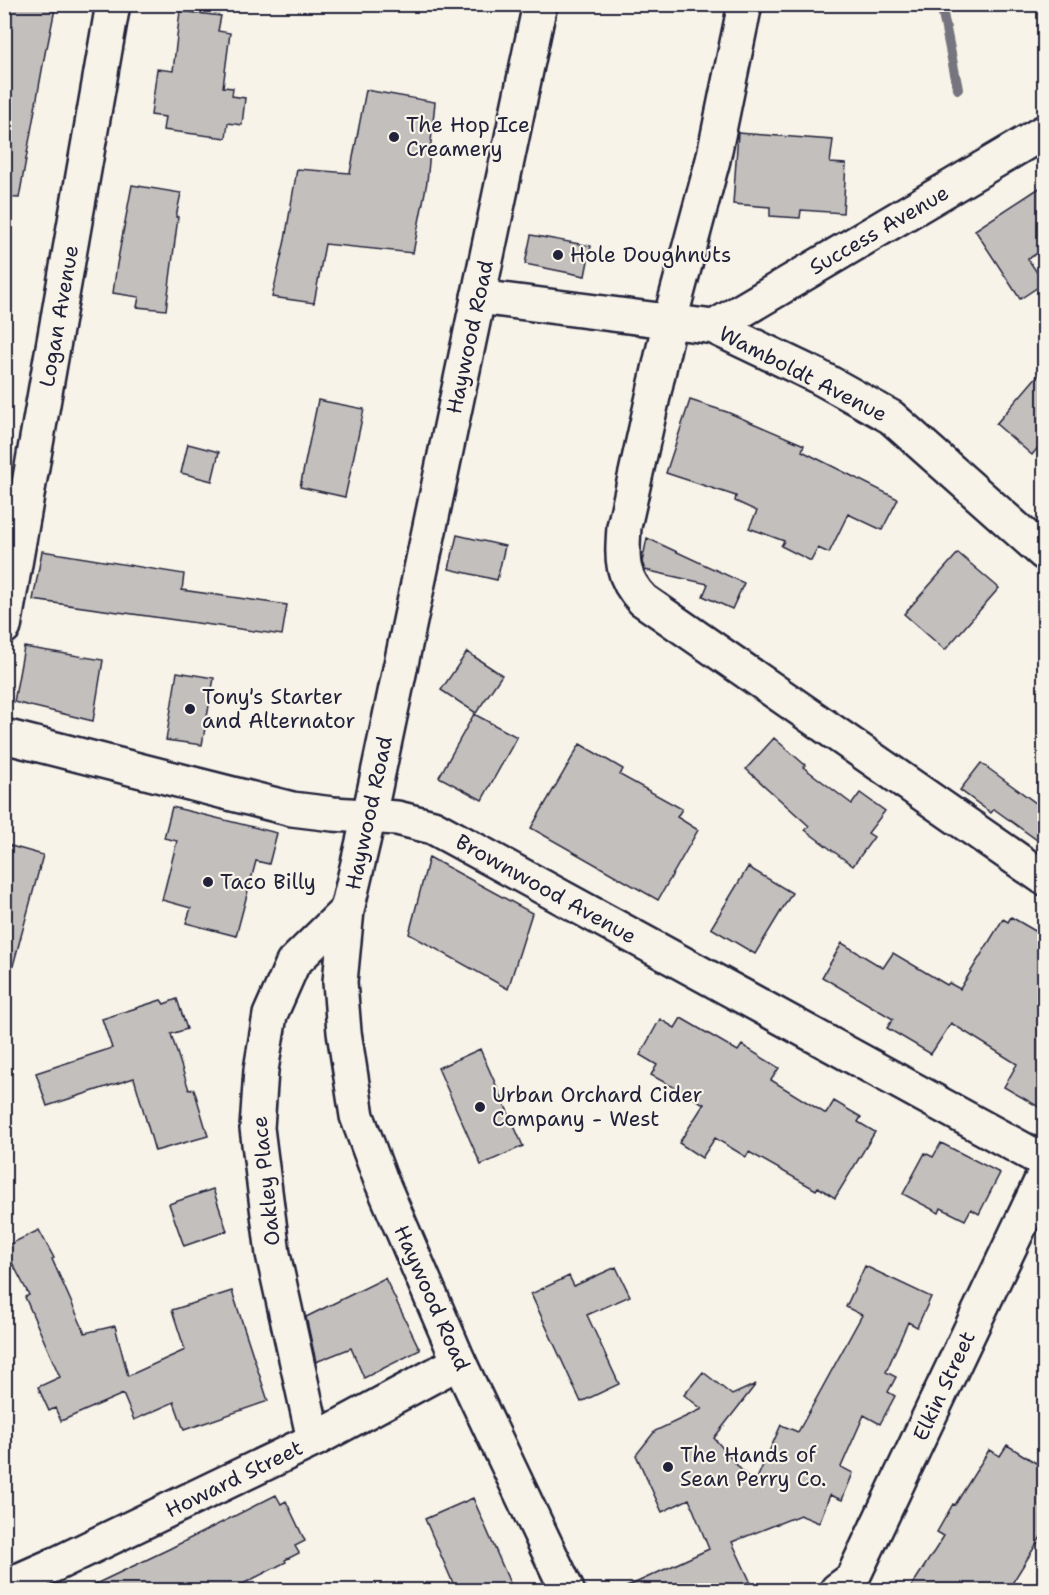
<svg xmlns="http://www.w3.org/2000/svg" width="1049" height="1595" font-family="'Shantell Sans',sans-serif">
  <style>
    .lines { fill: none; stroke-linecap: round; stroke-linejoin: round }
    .stream { stroke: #76747f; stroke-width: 10 }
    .building { fill: #c2bfbd; stroke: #22223b; stroke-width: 1.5 }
    .minor-casing { stroke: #22223b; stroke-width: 38 }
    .major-casing { stroke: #22223b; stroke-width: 38 }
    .minor { stroke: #f7f3e8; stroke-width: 33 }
    .major { stroke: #f7f3e8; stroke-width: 33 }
    .poi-dot { fill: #22223b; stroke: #f7f3e8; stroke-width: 2 }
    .labels { text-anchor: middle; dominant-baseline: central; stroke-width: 4.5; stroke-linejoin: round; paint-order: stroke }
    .poi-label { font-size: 21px; fill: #22223b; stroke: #f7f3e8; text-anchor: start }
    .street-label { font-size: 21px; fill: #22223b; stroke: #f7f3e8 }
  </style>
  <rect width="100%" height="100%" fill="#f7f3e8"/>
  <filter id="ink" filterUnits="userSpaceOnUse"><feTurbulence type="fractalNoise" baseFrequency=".0167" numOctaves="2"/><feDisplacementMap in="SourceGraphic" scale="12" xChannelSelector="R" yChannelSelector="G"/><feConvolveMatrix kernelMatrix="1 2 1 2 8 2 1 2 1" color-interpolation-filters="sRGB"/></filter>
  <g filter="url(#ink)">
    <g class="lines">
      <!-- stream -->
      <path class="stream" d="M941 4 958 89"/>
    </g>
    <!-- building -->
    <path class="building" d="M4 4H56L47 48H46L19 198 4 197Z
      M180 11 221 16 218 31 230 33 223 87 233 88 232 96 245 98 242 125 228 123 226 138 163 130 165 117 151 115 157 69 173 71Z
      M366 90 435 102 427 182 413 253 325 244 314 303 272 297 285 240 297 169 350 173Z
      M738 133 833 140 830 163 846 164 843 213 801 210 800 218 770 216V207L733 204Z
      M132 185 181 193 176 217H178L166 310 137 307 139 297 113 293 117 264Z
      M1044 185V249L1028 259 1044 283 1020 299 975 230Z
      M531 235 591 246 585 276 525 264Z
      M1044 368V440L1032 455 996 424Z
      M318 400 364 409 345 497 300 487Z
      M690 400 727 412 804 445 802 451 898 499 882 530 848 514 829 553 818 548 811 561 781 546 784 541 749 528 757 511 735 501 736 496 666 473Z
      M188 444 219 452 212 481 181 473Z
      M457 535 505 546 497 580 449 569Z
      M647 538 744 583 732 609 703 596 708 584 645 570 642 562Z
      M42 551 184 574 182 590 287 605 282 635 33 600Z
      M958 553 999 588 945 650 904 614Z
      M24 647 103 660 93 721 14 702Z
      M467 652 502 675 476 713 441 690Z
      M177 672 214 678 202 745 166 740Z
      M474 714 517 737 482 800 439 777Z
      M774 738 805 765 803 767 852 804 860 793 885 811 868 833 874 837 853 866 805 830 809 826 746 769Z
      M580 744 623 769 620 775 682 809 677 817 698 830 658 900 531 828Z
      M981 763 1044 809V845L994 809 991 813 960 790Z
      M172 807 277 833 269 864 256 861 236 936 186 923 191 908 162 900 177 841 164 838Z
      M4 844 43 855 13 966 4 965Z
      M429 857 532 913 508 989 409 934Z
      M748 867 792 893 755 954 711 928Z
      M1011 917 1044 936V1110L1004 1087 1017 1064 951 1023 931 1054 887 1028 893 1019 822 977 842 943 883 968 893 953 947 985 949 983 960 989 1003 919 1008 922Z
      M177 999 187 1029 171 1034 189 1090 194 1089 208 1136 155 1151 134 1078 47 1106 36 1073 112 1048 102 1019 161 1000 164 1004Z
      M681 1018 738 1051 742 1045 779 1068 771 1080 826 1114 834 1101 861 1117 858 1122 875 1132 835 1198 818 1187 816 1190 749 1152 746 1157 715 1138 702 1158 679 1143 704 1104 651 1075 657 1065 640 1055 660 1019 675 1028Z
      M480 1049 523 1146 481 1165 438 1068Z
      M941 1143 1000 1173 979 1214 971 1209 965 1220 941 1208 939 1213 903 1194 925 1153 933 1157Z
      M213 1189 227 1231 184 1246 169 1204Z
      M39 1230 54 1258 52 1259 85 1333 115 1326 128 1376 185 1350 172 1310 232 1291 268 1401 184 1430 174 1402 134 1420 123 1394 61 1421 55 1408 49 1411 38 1387 60 1377 25 1297 29 1295 4 1247Z
      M865 1266 931 1297 917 1327 908 1322 886 1372 896 1377 888 1392 895 1396 880 1424 864 1415 841 1467 853 1473 842 1500 830 1495 819 1523 800 1515 732 1542 750 1581 730 1590H620L709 1549 689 1499 662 1512 636 1455 655 1431 702 1409 684 1395 703 1372 732 1395 756 1384 714 1438 754 1485 781 1425 798 1432 862 1315 846 1307Z
      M616 1267 630 1296 587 1315 619 1384 581 1402 531 1294 569 1276 574 1286Z
      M385 1278 420 1350 364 1378 351 1348 316 1362 306 1317Z
      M1007 1445 1044 1468V1532L1008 1590H909L944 1536 937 1532 953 1504 955 1505 989 1450 1000 1456Z
      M276 1495 281 1504 286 1501 305 1541 295 1546 299 1553 285 1560 286 1562 231 1590H83L169 1549Z
      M473 1498 513 1590H456L425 1519Z"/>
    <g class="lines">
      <defs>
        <path id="minor" d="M745 4 713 160 670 320 624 527C622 558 620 576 643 600L1044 878
          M478 297 714 327 817 376 891 417 1044 553
          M714 327 1044 132
          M4 627 113 4
          M4 736 292 809 333 814 397 818 433 827 1044 1161
          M314 1440 273 1254 257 1128 261 1070 270 1015 293 963 347 910
          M4 1587 56 1564 314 1440 459 1362
          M837 1590 852 1579 1044 1175"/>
        <path id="major" d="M540 4 369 816 347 910 340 982 344 1032 357 1116 380 1178 459 1362 567 1590"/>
      </defs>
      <!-- minor casing -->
      <use href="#minor" class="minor-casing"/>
      <!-- major casing -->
      <use href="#major" class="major-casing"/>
      <!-- minor -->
      <use href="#minor" class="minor"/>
      <!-- major -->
      <use href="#major" class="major"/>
    </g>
  </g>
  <!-- markers -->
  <g class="poi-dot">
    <circle cx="394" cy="137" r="6"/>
    <circle cx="558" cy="255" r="6"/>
    <circle cx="190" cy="709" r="6"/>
    <circle cx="208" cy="882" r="6"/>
    <circle cx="480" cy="1107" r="6"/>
    <circle cx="668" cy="1467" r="6"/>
  </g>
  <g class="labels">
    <!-- poi labels -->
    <g class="poi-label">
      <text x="406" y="125">The Hop Ice<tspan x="406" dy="24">Creamery</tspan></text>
      <text x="570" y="255">Hole Doughnuts</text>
      <text x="202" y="697">Tony's Starter<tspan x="202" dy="24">and Alternator</tspan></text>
      <text x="220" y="882">Taco Billy</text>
      <text x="492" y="1095">Urban Orchard Cider<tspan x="492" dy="24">Company - West</tspan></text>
      <text x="680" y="1455">The Hands of<tspan x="680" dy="24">Sean Perry Co.</tspan></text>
    </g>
    <!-- street labels -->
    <g class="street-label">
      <text transform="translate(879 230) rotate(-30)">Success Avenue</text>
      <text transform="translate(59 316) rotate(-80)">Logan Avenue</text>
      <text transform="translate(470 337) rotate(-78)">Haywood Road</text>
      <text transform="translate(803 374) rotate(27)">Wamboldt Avenue</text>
      <text transform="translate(369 813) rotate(-78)">Haywood Road</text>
      <text transform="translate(546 889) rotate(29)">Brownwood Avenue</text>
      <text transform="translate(266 1181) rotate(-96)">Oakley Place</text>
      <text transform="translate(432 1298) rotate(66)">Haywood Road</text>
      <text transform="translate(944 1386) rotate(-65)">Elkin Street</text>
      <text transform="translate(234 1479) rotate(-26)">Howard Street</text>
    </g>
  </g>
  <!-- margin -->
  <rect width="1049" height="1595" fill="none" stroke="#f7f3e8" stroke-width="24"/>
  <rect x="12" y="12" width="1025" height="1571" fill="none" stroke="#22223b" stroke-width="2" filter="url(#ink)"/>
</svg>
